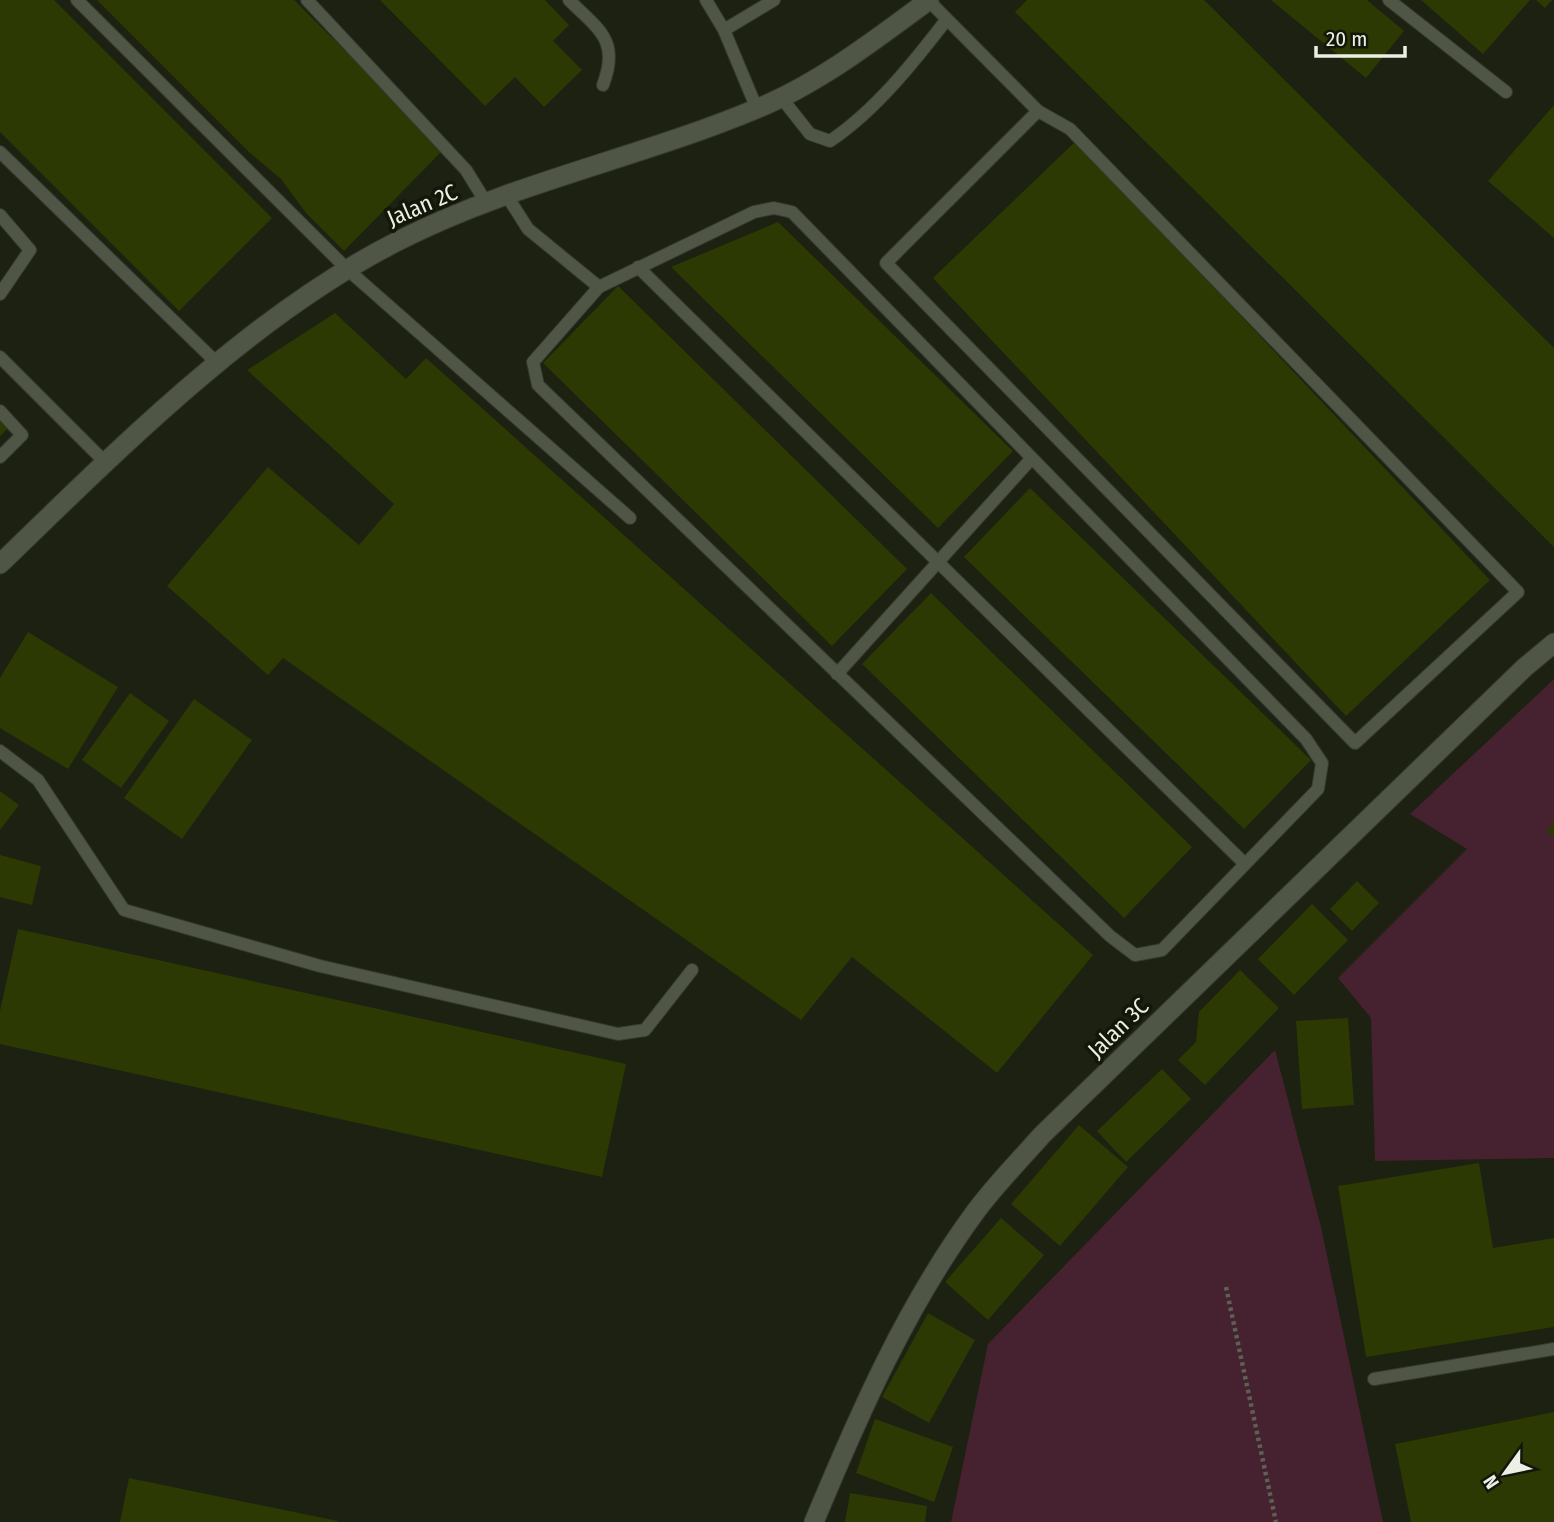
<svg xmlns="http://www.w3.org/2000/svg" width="1554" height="1522" font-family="'Fira Sans Condensed',sans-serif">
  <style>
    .green { fill: #46212f }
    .building { fill: #2c3902 }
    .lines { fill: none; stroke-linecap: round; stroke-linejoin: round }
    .service-casing { stroke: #35382f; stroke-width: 14 }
    .minor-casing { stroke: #35382f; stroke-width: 21 }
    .path { stroke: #5d6154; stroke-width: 4.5; stroke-dasharray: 3.5 3.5; stroke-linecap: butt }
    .service { stroke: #505645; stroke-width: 12 }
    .minor { stroke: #505645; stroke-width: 19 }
    .labels { text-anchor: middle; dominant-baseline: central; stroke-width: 7; stroke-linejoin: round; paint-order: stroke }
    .street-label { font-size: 23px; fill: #ecefe5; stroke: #131709 }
  </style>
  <rect width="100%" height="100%" fill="#1c2112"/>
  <!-- green -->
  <path class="green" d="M1554 679V1158L1375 1161 1371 1018 1338 978 1467 849 1410 814Z
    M1275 1050 1321 1227 1383 1522H951L988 1344Z"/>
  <!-- building -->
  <path class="building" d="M0 0H54L272 218 179 311 0 132Z
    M97 0H294L444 149 344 251 306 213 281 179 249 152Z
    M380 0H545L569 25 553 41 582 70 544 107 515 77 485 106Z
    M1027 0H1204L1554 348V547L1015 12Z
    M1271 0H1367L1404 31 1366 78Z
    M1421 0H1530L1483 54Z
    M1536 0H1552L1545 8Z
    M1554 105V238L1488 181Z
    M1076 141 1490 580 1346 716 933 278Z
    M778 222 1013 451 938 528 671 267Z
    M618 286 907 569 832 646 543 363Z
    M335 313 406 379 426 358 1093 955 997 1073 852 957 801 1020 283 658 268 675 167 586 268 467 359 545 394 504 247 370Z
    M0 417 9 427 0 436Z
    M1030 488 1311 760 1244 829 964 557Z
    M931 593 1192 847 1124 918 862 664Z
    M28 632 118 687 68 769 0 728V678Z
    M130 693 169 721 121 788 82 760Z
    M194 699 252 740 182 839 124 798Z
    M0 791 19 805 0 830Z
    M1554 821V837L1547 832Z
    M0 855 41 866 32 905 0 897Z
    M1357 881 1379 903 1352 931 1330 909Z
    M1312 904 1348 940 1294 995 1258 959Z
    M18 929 626 1064 602 1177 0 1044V1011Z
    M1240 970 1279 1008 1205 1085 1178 1060 1196 1042 1199 1012Z
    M1348 1018 1354 1105 1302 1109 1296 1021Z
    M1162 1069 1191 1099 1126 1162 1097 1131Z
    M1079 1125 1128 1167 1060 1246 1011 1204Z
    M1479 1163 1493 1248 1554 1238V1327L1366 1357 1338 1186Z
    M1001 1218 1044 1255 988 1320 945 1282Z
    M928 1313 975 1340 929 1423 882 1397Z
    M1554 1412V1522H1411L1395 1444Z
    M875 1419 953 1447 934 1502 856 1473Z
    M129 1478 338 1521V1522H120Z
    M850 1493 927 1506 925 1522H845Z"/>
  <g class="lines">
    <defs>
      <path id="service" d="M77 0 348 270 630 518
        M307 0 466 170 487 204
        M569 0C599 30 620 40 603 85
        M706 0 724 30 757 109
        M928 0 1038 111 886 263 1355 743 1518 592 1070 129 1038 111
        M1389 0 1506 92
        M724 30 774 0
        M780 96 810 134 830 141C875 111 914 62 947 19
        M0 152 218 364
        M507 196 528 229 599 287
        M774 208 792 212 1306 739 1322 763 1318 789 1162 950 1135 955 1110 936 538 385 533 362 599 287 754 212Z
        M0 215 30 250 0 294
        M638 267 1245 864
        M0 357 105 462
        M0 411 22 435 0 457
        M837 674 1032 458
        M0 751 38 780 124 910 320 966 618 1034 645 1030 692 970
        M1374 1379 1554 1349"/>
      <path id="minor" d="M0 564C118 450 250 316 398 241 511 183 639 158 756 109 818 84 875 40 929 0
        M814 1522C859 1414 906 1306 976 1211 996 1184 1020 1160 1042 1135L1524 668 1554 643"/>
    </defs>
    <!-- service casing -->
    <use href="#service" class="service-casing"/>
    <!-- minor casing -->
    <use href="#minor" class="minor-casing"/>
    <!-- path -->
    <path class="path" d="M1226 1287 1276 1522"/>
    <!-- service -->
    <use href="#service" class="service"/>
    <!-- minor -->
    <use href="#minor" class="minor"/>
  </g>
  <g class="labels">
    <!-- street labels -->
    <g class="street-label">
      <text transform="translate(422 205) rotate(-23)">Jalan 2C</text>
      <text transform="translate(1118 1028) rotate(-44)">Jalan 3C</text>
    </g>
  </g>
  <!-- north arrow -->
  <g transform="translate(1505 1473) rotate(237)" stroke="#131709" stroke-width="5" paint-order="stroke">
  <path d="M0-5L12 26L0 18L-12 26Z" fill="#ecefe5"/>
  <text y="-10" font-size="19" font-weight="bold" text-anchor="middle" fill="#ecefe5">N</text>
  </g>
  <!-- scale -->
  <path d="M1316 46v10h89v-10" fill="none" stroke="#ecefe5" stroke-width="3.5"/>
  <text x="1326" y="46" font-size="21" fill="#ecefe5" stroke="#131709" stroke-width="5" paint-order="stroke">20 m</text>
</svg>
